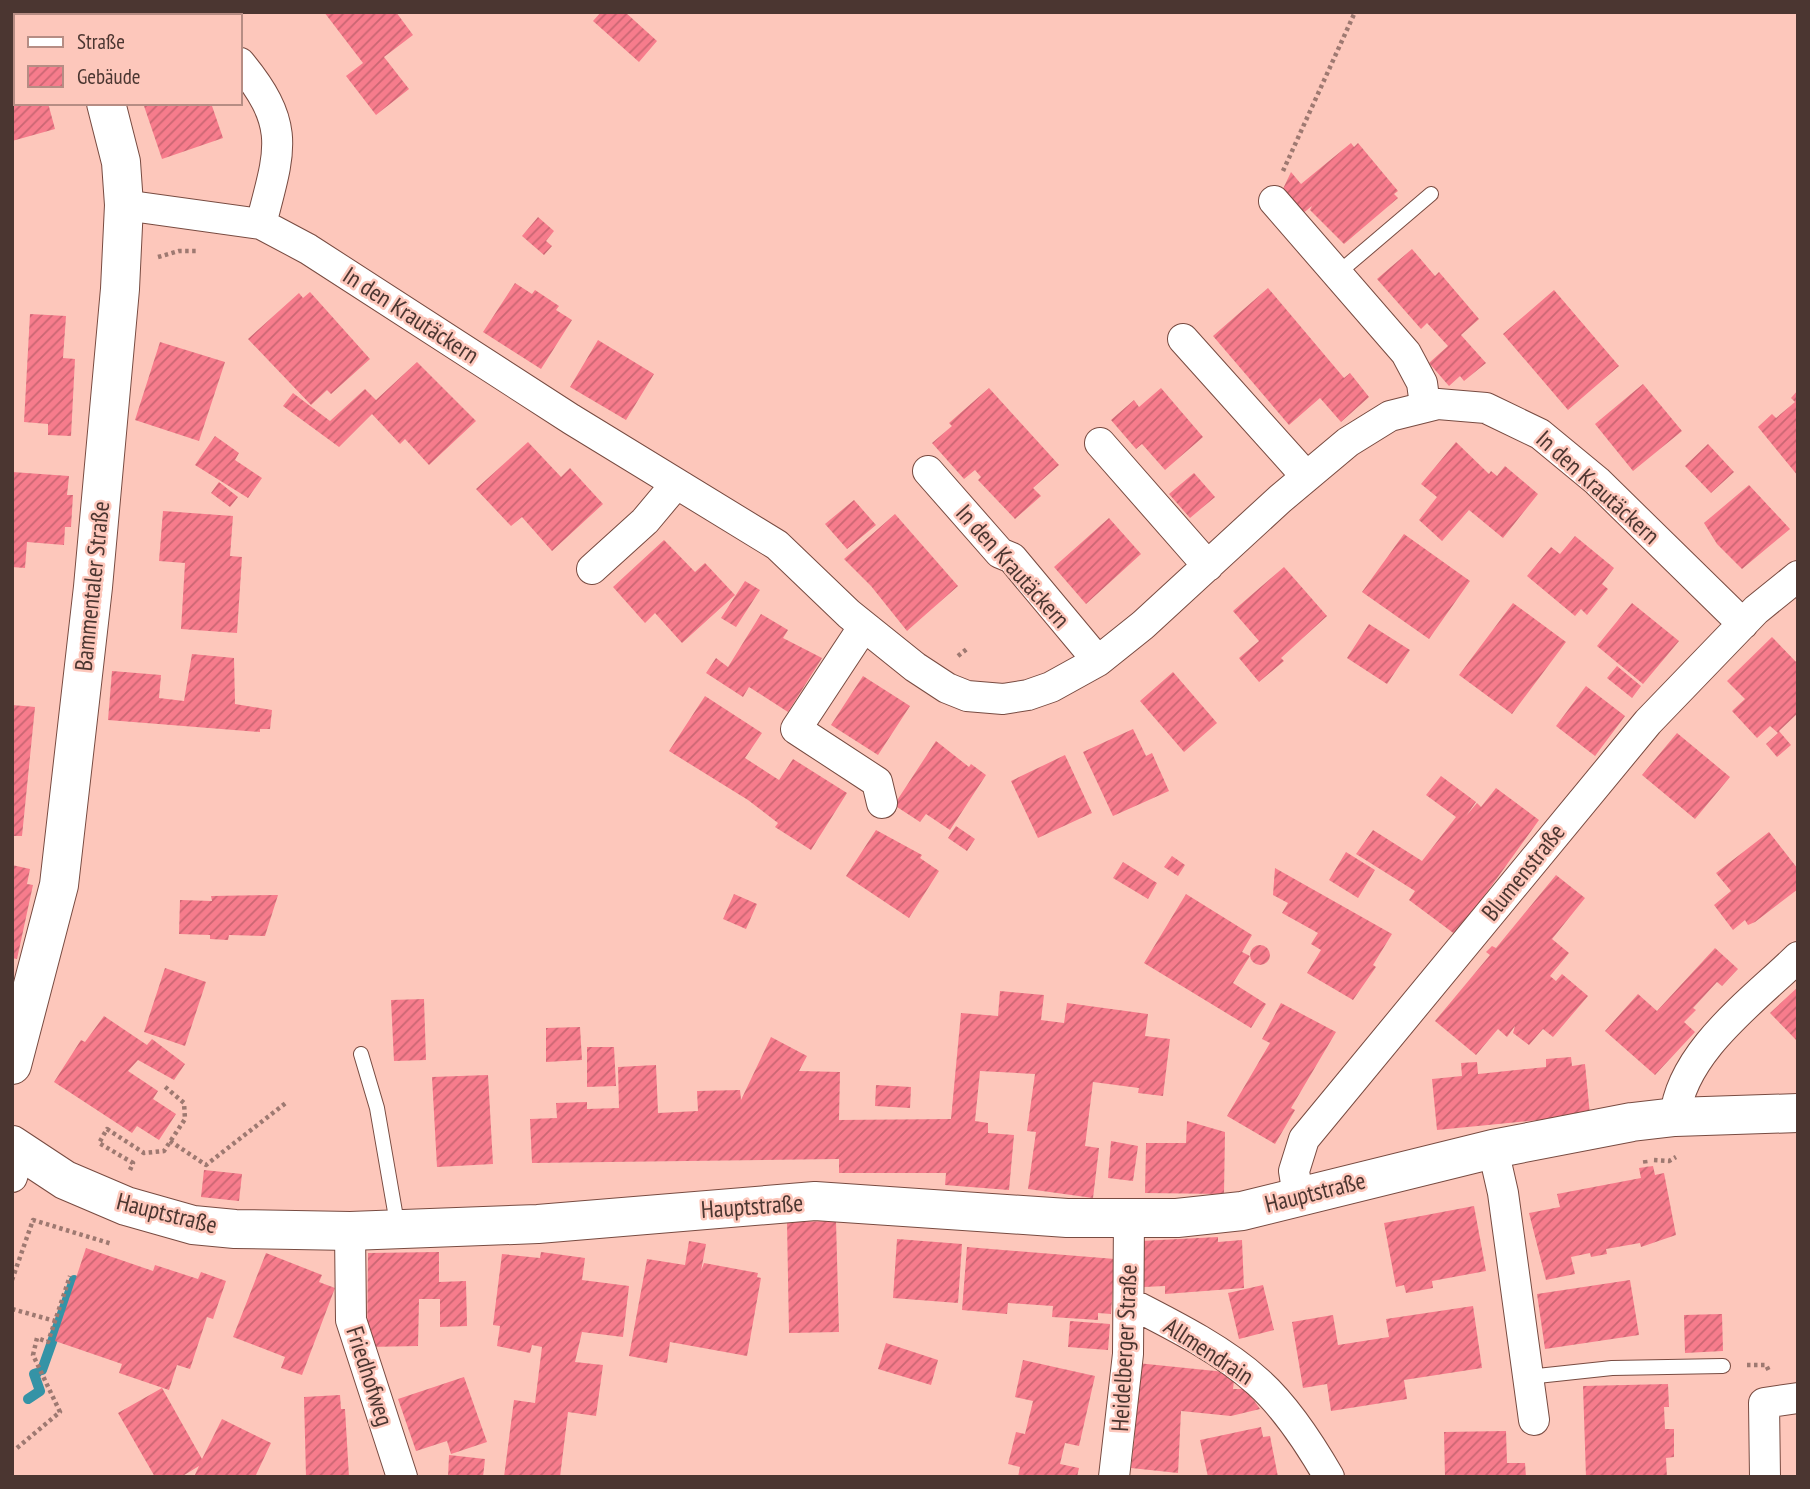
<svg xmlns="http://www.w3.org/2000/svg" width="1810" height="1489" font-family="'PT Sans Narrow',sans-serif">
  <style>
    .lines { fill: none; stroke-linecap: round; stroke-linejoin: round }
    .stream { stroke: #3593a6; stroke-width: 10 }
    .building { fill: url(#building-hatch) }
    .service-casing { stroke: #784b41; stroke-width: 16 }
    .minor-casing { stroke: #784b41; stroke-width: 32 }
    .secondary-casing { stroke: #784b41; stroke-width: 40 }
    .path { stroke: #9e7971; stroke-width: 4.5; stroke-dasharray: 3.5 3.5; stroke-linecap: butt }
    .service { stroke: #fff; stroke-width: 14 }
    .minor { stroke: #fff; stroke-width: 30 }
    .secondary { stroke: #fff; stroke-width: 38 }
    .labels { text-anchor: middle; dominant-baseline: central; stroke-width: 5; stroke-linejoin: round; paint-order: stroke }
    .street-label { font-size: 24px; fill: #4b3631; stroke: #fdc7bb }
  </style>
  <defs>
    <pattern id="building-hatch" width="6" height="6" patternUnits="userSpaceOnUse" patternTransform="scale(1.75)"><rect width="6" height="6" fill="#f77c8c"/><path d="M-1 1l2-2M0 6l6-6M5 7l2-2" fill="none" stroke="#ca6673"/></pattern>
  </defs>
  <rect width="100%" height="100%" fill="#fdc7bb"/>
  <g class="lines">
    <!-- stream -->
    <path class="stream" d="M42 1370 74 1280
      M28 1399 40 1391 34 1374 37 1373"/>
  </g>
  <!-- building -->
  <path class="building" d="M324 12H396L413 35 384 57 409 89 376 115 346 76 363 63Z
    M601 12H625L657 41 639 62 593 21Z
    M16 74V103H48L55 129 12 141V75Z
    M143 103H211L223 138 162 159Z
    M1351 143 1354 147 1358 143 1398 191 1394 194 1398 198 1344 244 1310 210 1312 206 1302 214 1282 191 1291 172 1301 184Z
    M538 217 554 231 546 241 552 246 544 255 522 236Z
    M1412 249 1435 276 1439 272 1479 319 1461 335 1486 363 1464 381 1460 376 1449 386 1429 363 1448 346 1427 323 1421 329 1377 279Z
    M515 283 532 294 535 290 559 306 556 310 572 320 541 369 483 332Z
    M1268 288 1344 378 1350 373 1369 397 1341 422 1320 398 1289 425 1213 336Z
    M1554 290 1619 366 1568 410 1503 334Z
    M310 292 370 359 331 394 327 390 311 405 248 339 299 293 303 298Z
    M30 314 66 316 63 358 75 359 71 436 48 435V424L24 422Z
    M598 340 654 374 626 420 570 387Z
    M160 342 225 362 199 441 135 420Z
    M417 362 476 421 429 465 405 439 400 444 372 414 339 447 283 406 293 393 330 421 365 389 376 400Z
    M1643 384 1682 431 1633 471 1595 424Z
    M989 388 1059 465 1033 488 1041 496 1015 519 978 480 981 477 975 470 964 479 932 443 952 426 949 423Z
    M1161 388 1203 437 1165 470 1142 444 1136 449 1111 420 1134 400 1139 407Z
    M1798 390V476L1758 427 1772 414 1776 418 1795 402 1791 398Z
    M215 436 239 453 235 460 262 478 248 498 195 465Z
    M528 442 561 477 570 468 603 504 552 551 522 517 511 526 476 489Z
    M1456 442 1489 474 1491 471 1497 476 1505 466 1538 494 1503 538 1469 510 1442 541 1419 520 1437 497 1421 484Z
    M1708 444 1734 472 1711 493 1685 466Z
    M12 472 69 476 67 495H73L71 527H65L64 545 27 542 25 568 12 567Z
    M1194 473 1215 497 1190 518 1169 494Z
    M219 482 238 497 230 507 211 493Z
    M1749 485 1790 529 1742 569 1717 544 1704 523Z
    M854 500 876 525 847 549 825 524Z
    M163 511 233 516 230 556 242 557 237 633 181 629 185 563 159 561Z
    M895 514 958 586 907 631 871 586 844 559Z
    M1109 518 1141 554 1086 604 1054 567Z
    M1404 534 1470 581 1429 639 1362 592Z
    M1575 536 1614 568 1602 584 1608 589 1587 615 1581 609 1575 616 1527 576 1551 547 1560 554Z
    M664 540 695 572 705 563 735 595 682 643 655 613 645 623 613 587Z
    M1284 567 1327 616 1281 658 1284 661 1259 682 1239 658 1259 641 1233 611Z
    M745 581 760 590 736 627 721 618Z
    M1513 603 1566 642 1512 714 1459 675Z
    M1632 603 1679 641 1643 684 1597 646Z
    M761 614 788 630 783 638 822 658 788 712 749 687 743 697 706 673 716 658 728 667Z
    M1369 624 1410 650 1387 684 1347 658Z
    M1772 637 1798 664V713L1779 731 1791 745 1777 757 1766 744 1778 733 1770 726 1757 738 1732 711 1745 699 1727 681Z
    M192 654 234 658 235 704 272 710 270 729H260V732L108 720 112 671 161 675 159 698 184 701Z
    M1617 666 1641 686 1632 698 1607 678Z
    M1173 672 1217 723 1184 752 1140 701Z
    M863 676 910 706 878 755 831 725Z
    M1586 686 1625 716 1595 756 1556 726Z
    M705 696 762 733 745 758 779 780 793 759 847 793 811 850 775 827 778 823 748 800 669 751Z
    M12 705 35 707 22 836H12Z
    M1133 729 1146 756 1152 753 1169 791 1113 816 1083 752Z
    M1677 733 1730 777 1695 819 1642 775Z
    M936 741 969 767 971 764 986 775 950 830 926 814 920 822 894 805Z
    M1065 755 1092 813 1038 838 1011 781Z
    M1441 776 1476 802 1466 816 1477 803 1481 807 1496 788 1539 820 1456 935 1409 900 1415 891 1356 854 1373 830 1422 861 1456 817 1426 795Z
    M956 826 975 839 967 851 948 838Z
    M876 830 922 855 920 858 939 871 909 918 846 876Z
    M1769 832 1798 869V889L1755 922 1748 925 1745 920 1733 930 1714 905 1731 891 1716 873Z
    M1346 852 1375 870 1358 898 1329 880Z
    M1172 856 1185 865 1178 876 1164 867Z
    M1123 862 1157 883 1148 899 1113 878Z
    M12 865 30 869 27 884 33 885 17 959 12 958Z
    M1275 868 1392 934 1373 965 1376 967 1353 1000 1307 973 1321 950 1311 944 1318 933 1282 913 1288 903 1273 895Z
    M1556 875 1585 898 1552 939 1569 953 1550 976 1556 981 1562 974 1588 996 1553 1037 1543 1029 1529 1045 1513 1033 1515 1026 1507 1037 1498 1029 1476 1055 1435 1021 1490 955 1486 952 1492 946 1496 948Z
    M734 894 757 904 746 929 723 919Z
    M1186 894 1252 935 1242 952 1250 956 1233 983 1266 1004 1251 1028 1144 963Z
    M278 895 265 936 229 935 228 940 210 939V935L179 934 180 900 212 901 211 896Z
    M1250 955a10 10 0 1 1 20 0a10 10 0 1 1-20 0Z
    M1715 948 1738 969 1722 986 1717 982 1693 1008 1696 1010 1684 1022 1695 1032 1655 1075 1605 1031 1638 994 1657 1011Z
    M165 968 206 982 185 1046 144 1032Z
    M1798 987V1042L1770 1013Z
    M1000 991 1044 995 1041 1020 1064 1023 1067 1003 1148 1014 1145 1036 1170 1039 1163 1096 1138 1093 1139 1088 1093 1082 1085 1146 1099 1148 1093 1198 1028 1189 1036 1132 1027 1131 1035 1074 980 1071 975 1121 988 1123V1133L1014 1135 1009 1190 945 1185 946 1173H839V1159L532 1163 530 1119 557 1118 556 1103 587 1102V1109L619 1108 618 1067 656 1065 658 1113 698 1111 697 1091 740 1090 741 1100 771 1037 807 1056 799 1071 840 1072 839 1120 951 1119 961 1013 998 1016Z
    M424 999 426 1060 394 1061 391 1000Z
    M1281 1003 1336 1032 1291 1108 1295 1110 1275 1144 1227 1116 1270 1043 1262 1039Z
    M104 1016 147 1045 152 1039 185 1064 174 1080 138 1060 128 1071 158 1091 153 1099 176 1114 159 1140 137 1126 132 1133 54 1082 81 1040 85 1042Z
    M580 1027 582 1060 546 1062V1028Z
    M587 1047H614L616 1086 587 1087Z
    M1571 1057 1572 1066 1585 1064 1590 1115 1437 1130 1432 1079 1462 1076 1461 1063 1477 1062 1478 1074 1546 1067V1059Z
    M488 1075 493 1164 437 1167 432 1077Z
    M876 1085 911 1087 910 1108 875 1106Z
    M1187 1121 1225 1132 1224 1194 1145 1193 1146 1143H1186Z
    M1111 1141 1138 1146 1133 1181 1108 1178Z
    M1653 1166 1655 1175 1664 1173 1676 1235 1641 1247 1640 1243 1606 1249 1607 1254 1591 1257 1590 1253 1571 1257 1575 1274 1546 1280 1529 1213 1560 1207 1557 1194 1641 1178 1639 1168Z
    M204 1170 242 1174 239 1201 201 1197Z
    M1474 1206 1486 1271 1432 1281 1433 1288 1406 1293 1404 1285 1396 1287 1384 1223Z
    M836 1221 839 1332 789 1333 787 1222Z
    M1218 1237V1242L1242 1240 1244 1288 1165 1294V1286L1144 1287 1141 1241Z
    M897 1239 962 1244 958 1303 893 1298Z
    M689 1241 706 1244 701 1271 704 1263 758 1273 757 1277 761 1278 747 1356 670 1342 667 1363 629 1356 647 1259 685 1265Z
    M967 1247 1115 1259 1111 1314 1098 1313V1320L1052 1317 1053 1306 1008 1303 1007 1314 962 1310Z
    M86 1248 153 1271 155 1265 198 1279 201 1272 226 1281 213 1319 207 1317 190 1369 177 1365 169 1390 119 1373 122 1364 55 1341Z
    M439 1252V1282L466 1281 467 1326 440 1327V1299H419L418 1346 367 1347 368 1253Z
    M541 1252 585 1258 582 1280 629 1286 623 1337 582 1332 575 1362 603 1365 596 1416 568 1412 560 1477H504L514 1400 535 1403 542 1347 532 1345 530 1353 497 1346 500 1326 493 1325 502 1254 540 1258Z
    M266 1253 322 1275 319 1282 335 1288 302 1375 281 1368 285 1357 233 1337Z
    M1630 1280 1639 1335 1545 1349 1537 1294Z
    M1263 1285 1274 1330 1239 1339 1228 1293Z
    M1473 1306 1482 1368 1404 1380 1407 1399 1331 1411 1327 1384 1303 1388 1292 1322 1333 1315 1338 1345 1389 1337 1386 1319Z
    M1722 1314 1723 1351 1685 1353 1684 1315Z
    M1070 1321 1110 1324 1108 1350 1068 1347Z
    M886 1343 938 1360 931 1385 878 1369Z
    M1023 1360 1095 1376 1079 1446 1065 1443 1060 1464 1079 1468 1077 1477H1018L1020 1467 1008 1464 1016 1432 1025 1434 1033 1401 1015 1397Z
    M1137 1363 1235 1373 1233 1389H1246L1260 1409 1231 1416 1181 1411 1178 1473 1131 1468 1135 1434H1130Z
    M464 1377 487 1442 451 1454 447 1441 416 1451 398 1399Z
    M1668 1384 1669 1407H1664L1665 1429H1674V1457L1666 1458 1667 1477H1586L1583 1386Z
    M162 1388 202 1459 222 1419 271 1443 255 1477H194L199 1466 181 1477H155L118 1413Z
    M340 1395 341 1409H345L349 1477H306L304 1397Z
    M1261 1427 1263 1437 1270 1436 1278 1477H1208L1200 1440Z
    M1506 1431 1507 1463H1525L1526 1477H1445L1444 1432Z
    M449 1455 485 1459 483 1477H448Z"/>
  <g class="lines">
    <defs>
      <path id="service" d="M1337 274 1431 194
        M361 1054 377 1108 398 1229
        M1528 1377 1612 1368 1723 1366"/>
      <path id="minor" d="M215 16V12
        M240 63C292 126 280 150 261 224
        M1274 201 1406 353 1422 383 1425 405
        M124 205 261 224 308 249 571 419 777 545 849 614 915 667 947 688 967 696 1003 699 1028 695 1051 687 1098 661 1143 625 1280 499 1348 442 1390 416 1438 404 1486 408 1540 434 1597 481 1743 624
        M1183 339 1306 476
        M1100 443 1208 566
        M928 471 1000 553 1012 558 1098 661
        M592 569 645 521 676 484
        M864 626 796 729 877 782 882 803
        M1675 1117C1681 1052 1754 1000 1798 957
        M1493 1149 1503 1193 1534 1420
        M12 1177 20 1151
        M1298 1196 1294 1171 1304 1139 1648 722 1756 610 1798 576
        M350 1231 351 1320 402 1477
        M1130 1303C1173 1325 1223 1350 1258 1382 1287 1408 1310 1444 1329 1477
        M1114 1477 1128 1354 1129 1219
        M1765 1477 1764 1403 1798 1398"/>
      <path id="secondary" d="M60 12 62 16
        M12 1065 59 885 93 587 120 289 124 205 121 162 106 103
        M12 1145 65 1180 126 1206 193 1225 235 1229 350 1231 538 1224 815 1201 1067 1218H1177L1242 1211 1493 1149 1632 1122 1675 1117 1798 1113"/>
    </defs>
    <!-- service casing -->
    <use href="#service" class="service-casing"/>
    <!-- minor casing -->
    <use href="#minor" class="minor-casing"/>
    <!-- secondary casing -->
    <use href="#secondary" class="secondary-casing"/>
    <!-- path -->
    <path class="path" d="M1283 171 1355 12
      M158 257 179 251H197
      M958 656 968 648
      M170 1141 206 1165 287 1102
      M1645 1160 1646 1167
      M1654 1160 1669 1161 1676 1157
      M130 1170 133 1163 99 1143 107 1129 144 1153 164 1151 185 1119 184 1103 163 1085
      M12 1280 33 1220 112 1244
      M12 1309 55 1321
      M1747 1365H1766L1769 1371
      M17 1448 60 1412 33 1355 37 1338 48 1342 70 1276"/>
    <!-- service -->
    <use href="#service" class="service"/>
    <!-- minor -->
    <use href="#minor" class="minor"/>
    <!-- secondary -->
    <use href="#secondary" class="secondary"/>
  </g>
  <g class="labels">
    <!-- street labels -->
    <g class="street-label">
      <text transform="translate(411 315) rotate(33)">In den Krautäckern</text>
      <text transform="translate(1598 487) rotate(42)">In den Krautäckern</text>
      <text transform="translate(1013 566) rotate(48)">In den Krautäckern</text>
      <text transform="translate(92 586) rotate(-84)">Bammentaler Straße</text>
      <text transform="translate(1523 872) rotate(-51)">Blumenstraße</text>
      <text transform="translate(1315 1192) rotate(-14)">Hauptstraße</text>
      <text transform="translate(752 1206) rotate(-4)">Hauptstraße</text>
      <text transform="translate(167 1213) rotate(14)">Hauptstraße</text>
      <text transform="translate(1124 1348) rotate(-87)">Heidelberger Straße</text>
      <text transform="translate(1209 1351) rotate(33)">Allmendrain</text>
      <text transform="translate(370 1376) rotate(72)">Friedhofweg</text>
    </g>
  </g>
  <!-- border -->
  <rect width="1810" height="1489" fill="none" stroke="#4b3631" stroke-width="28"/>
  <!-- legend -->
  <rect x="14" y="14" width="228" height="91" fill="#fdc7bb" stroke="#b68d84" stroke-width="2"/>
  <rect x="28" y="37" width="35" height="10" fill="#ffffff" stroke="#b68d84" stroke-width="2"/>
  <text x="77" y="49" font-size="21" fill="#4b3631">Straße</text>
  <rect x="28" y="66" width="35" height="21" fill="url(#building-hatch)" stroke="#b68d84" stroke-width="2"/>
  <text x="77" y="84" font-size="21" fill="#4b3631">Gebäude</text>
</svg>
